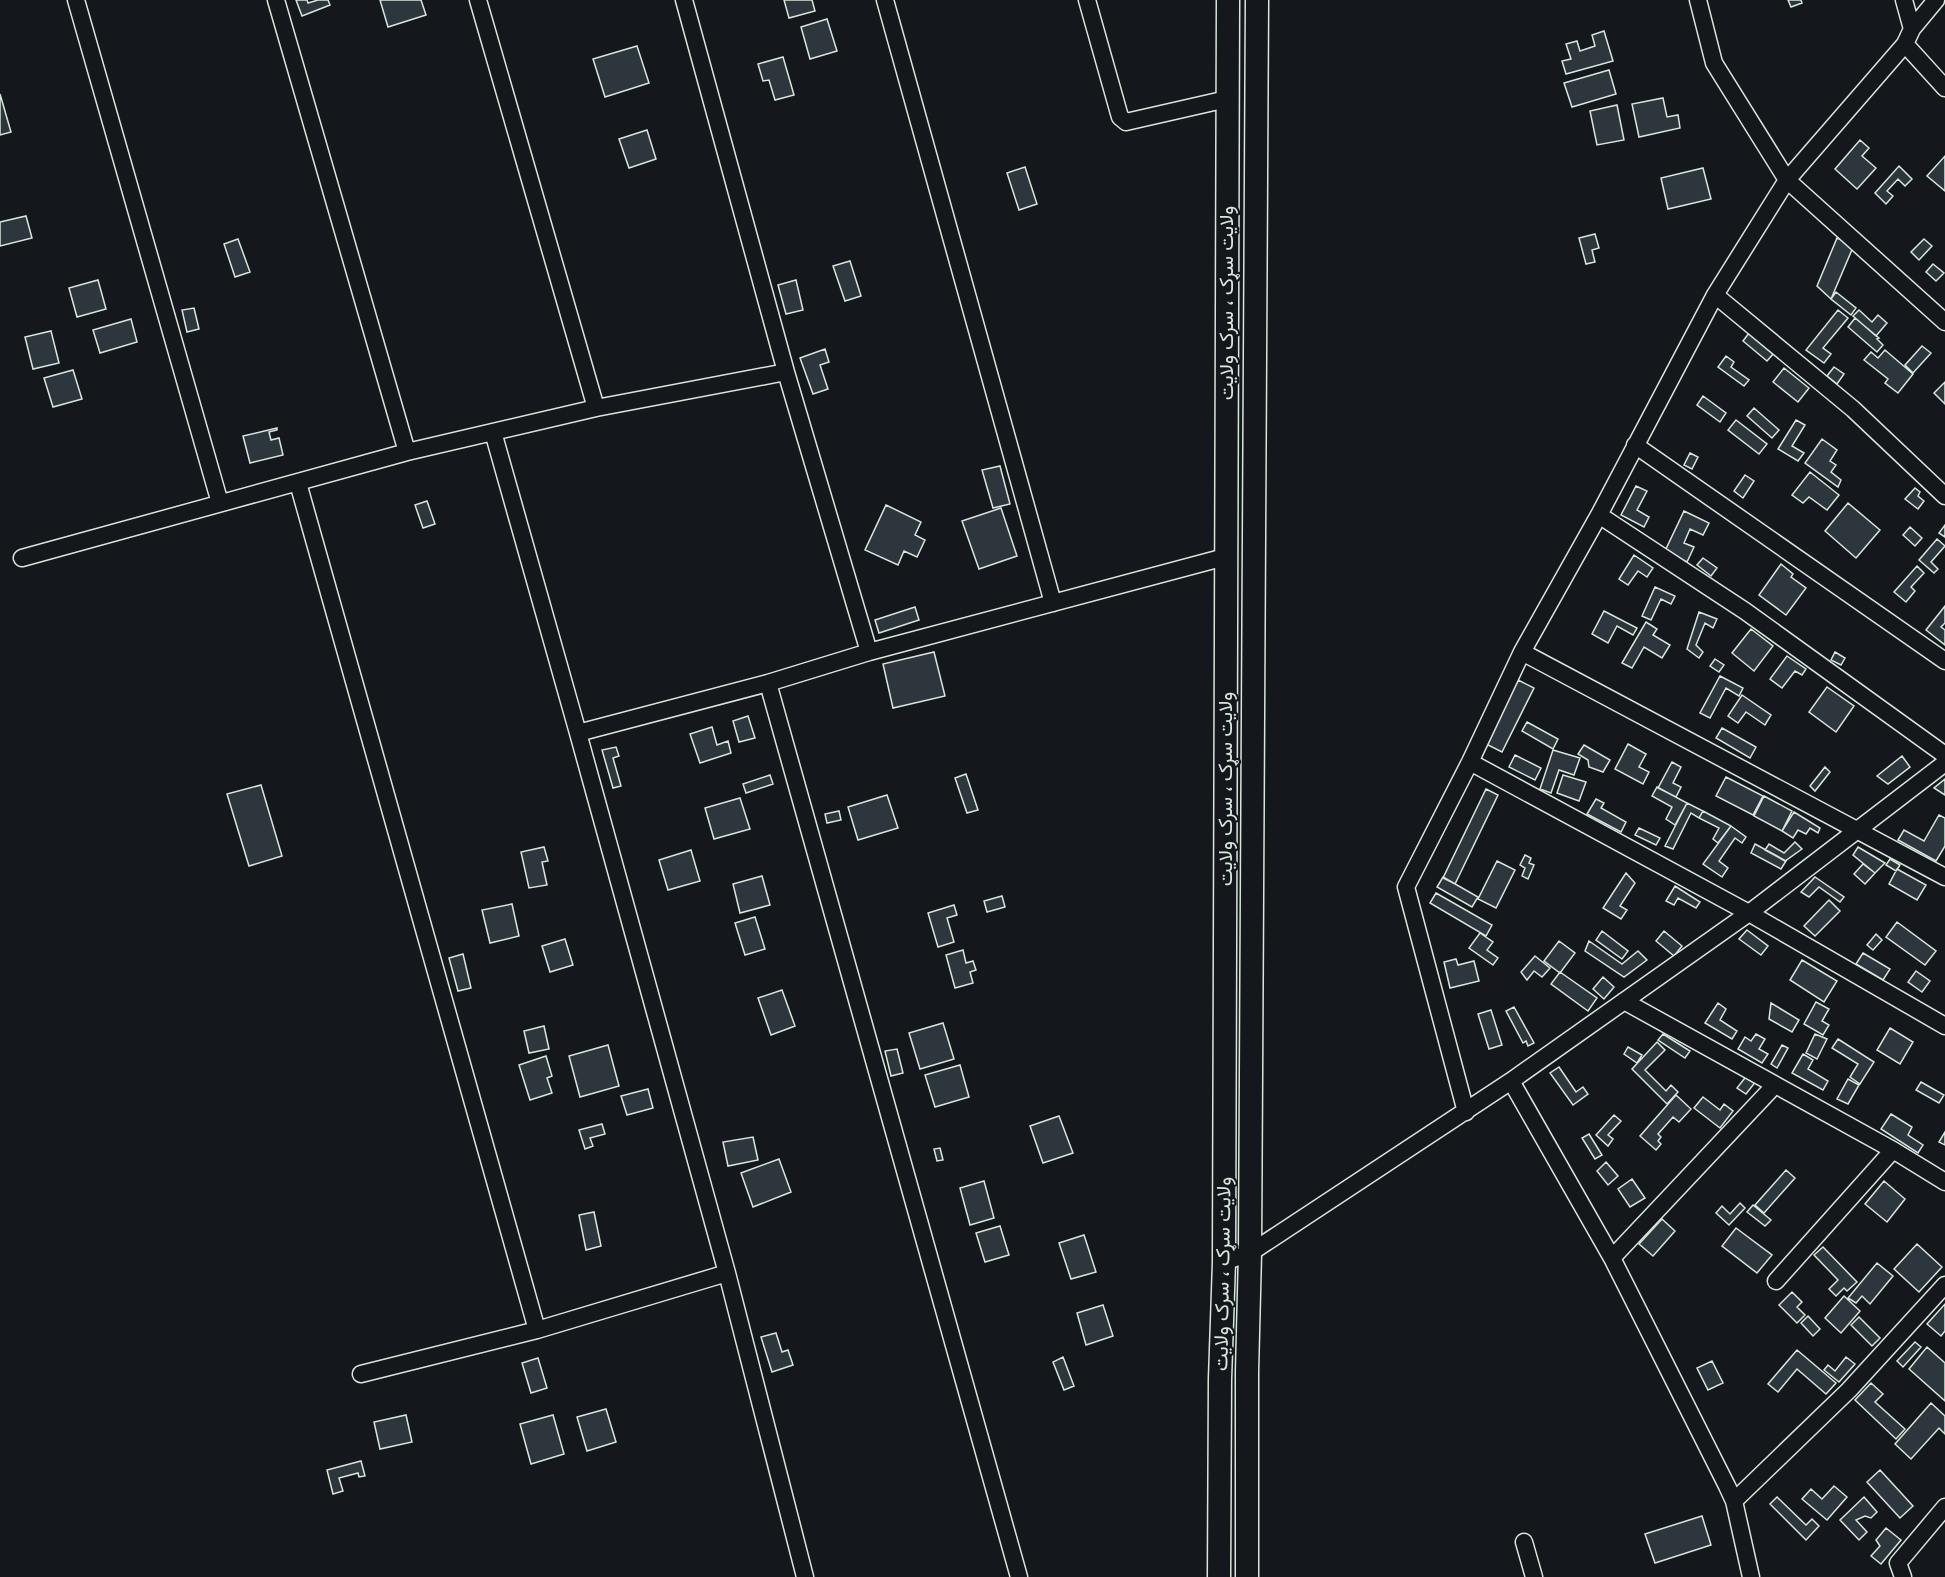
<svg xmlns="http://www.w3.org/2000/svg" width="1945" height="1577" font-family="'Space Grotesk',Vazirmatn,sans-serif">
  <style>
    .building { fill: #2c363c; stroke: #d8e6dc; stroke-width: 1.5 }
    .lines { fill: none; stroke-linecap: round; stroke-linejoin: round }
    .minor-casing { stroke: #d8e6dc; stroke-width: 19 }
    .secondary-casing { stroke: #d8e6dc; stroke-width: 25 }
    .minor { stroke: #14181c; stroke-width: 16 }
    .secondary { stroke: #14181c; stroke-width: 22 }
    .labels { text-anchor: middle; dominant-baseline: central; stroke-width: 4.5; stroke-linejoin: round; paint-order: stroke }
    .street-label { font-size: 20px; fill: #d8e6dc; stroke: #14181c }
  </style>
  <rect width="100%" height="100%" fill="#14181c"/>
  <!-- building -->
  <path class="building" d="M296 0H307L308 3 318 0H328L330 5 302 16Z
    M380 0H421L426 15 388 27Z
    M784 0H812L815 11 789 18Z
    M1788 0H1801L1802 3 1791 7Z
    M827 19 837 51 810 59 801 27Z
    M1604 31 1613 61 1566 74 1562 61 1571 59 1566 44 1577 41 1580 51 1595 46 1592 35Z
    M637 46 649 83 605 97 593 59Z
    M783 57 794 95 775 100 769 80 763 81 758 64Z
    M1609 70 1616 94 1572 107 1564 83Z
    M0 94 11 132 0 135Z
    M1663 98 1667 117 1678 115 1680 128 1639 137 1632 104Z
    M1617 105 1624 140 1597 145 1590 111Z
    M647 130 656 159 629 168 619 139Z
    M1860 140 1869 148 1862 156 1876 168 1857 189 1835 169Z
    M1945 156V191L1927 176Z
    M1899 166 1912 179 1905 186 1898 179 1887 191 1893 196 1886 204 1875 193Z
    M1025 167 1037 204 1019 210 1007 173Z
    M1703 168 1711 199 1668 209 1661 178Z
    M26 216 32 238 0 246V222Z
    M1595 234 1599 248 1592 250 1595 262 1586 264 1579 238Z
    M1837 238 1854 245 1831 299 1817 286Z
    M238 239 250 272 235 277 224 244Z
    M1924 239 1932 246 1919 260 1911 252Z
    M850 261 861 296 845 301 833 266Z
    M1933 264 1944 273 1936 281 1926 272Z
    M98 280 106 309 77 317 69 288Z
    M796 280 803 310 786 314 778 285Z
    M1836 292 1856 308 1851 315 1831 299Z
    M194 308 199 329 187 332 182 310Z
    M1838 310 1848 318 1823 348 1831 354 1824 363 1806 350Z
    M1859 310 1872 322 1878 315 1887 323 1876 336 1853 316Z
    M1855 318 1879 338 1877 339 1883 345 1877 352 1848 327Z
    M131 319 137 342 100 353 93 330Z
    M51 331 59 363 33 369 25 337Z
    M1749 333 1774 353 1767 361 1743 341Z
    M1922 346 1931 353 1913 373 1905 365Z
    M825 349 829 362 820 365 828 389 813 394 800 358Z
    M1885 350 1913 374 1898 393 1885 383 1888 379 1864 360 1871 352 1878 358Z
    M1726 356 1734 362 1731 367 1749 380 1744 386 1718 367Z
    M1834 367 1844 374 1837 384 1827 376Z
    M1784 368 1809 388 1798 402 1773 382Z
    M73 370 82 399 53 407 44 378Z
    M1945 382V404L1934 393Z
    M1703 396 1726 413 1720 422 1697 405Z
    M1754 408 1779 430 1772 438 1747 416Z
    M1736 420 1767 444 1759 454 1728 430Z
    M1796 420 1805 425 1792 446 1804 453 1798 461 1778 449Z
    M277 428V430L269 432 271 440 279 438 283 455 250 463 243 436Z
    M1822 439 1837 450 1830 461 1836 465 1831 472 1841 480 1838 487 1805 463Z
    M1690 453 1698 457 1692 469 1684 465Z
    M1000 466 1010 504 993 508 982 470Z
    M1810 472 1839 495 1827 510 1809 497 1803 503 1792 495Z
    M1745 475 1754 481 1743 498 1734 491Z
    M1636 486 1647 491 1637 510 1649 517 1644 527 1621 515Z
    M1915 488 1920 492 1918 496 1924 501 1918 509 1905 499Z
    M427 501 435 524 423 528 415 505Z
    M1848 503 1880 530 1856 558 1825 531Z
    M886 505 921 522 915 535 925 540 917 557 904 551 898 565 865 550Z
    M1001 508 1017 556 979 569 962 521Z
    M1684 511 1709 523 1703 535 1690 529 1684 543 1694 547 1687 562 1665 551Z
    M1945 525V537L1939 533Z
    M1910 527 1922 538 1915 546 1903 535Z
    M1937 539 1945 546 1931 562 1938 569 1934 573 1919 560Z
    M1634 555 1653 568 1647 577 1638 571 1628 585 1619 579Z
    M1703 558 1717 568 1711 576 1697 565Z
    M1781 564 1793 574 1791 577 1806 588 1786 615 1759 595Z
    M1917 566 1924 573 1911 587 1915 591 1906 602 1894 592Z
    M1655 587 1675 596 1671 604 1661 599 1651 620 1642 616Z
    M1945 606V623L1941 627 1945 630V645L1926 630Z
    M915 607 919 620 879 633 875 620Z
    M1604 611 1637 628 1633 635 1617 626 1608 643 1592 634Z
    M1699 612 1717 619 1713 628 1705 623 1696 645 1703 652 1699 658 1687 649Z
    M1646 622 1657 629 1653 635 1670 645 1662 658 1644 647 1632 668 1622 663Z
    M1751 629 1773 646 1754 671 1732 653Z
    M934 652 945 696 893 708 883 664Z
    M1835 652 1845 658 1841 665 1831 660Z
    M1787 656 1806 669 1802 675 1795 671 1782 688 1770 679Z
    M1715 659 1724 665 1719 672 1710 666Z
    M1720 676 1743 688 1739 696 1726 688 1710 718 1700 713Z
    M1518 680 1534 688 1502 752 1486 744Z
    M1827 687 1854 706 1836 732 1809 712Z
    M1742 695 1771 715 1765 725 1746 712 1738 723 1728 716Z
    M748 716 755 738 739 742 733 721Z
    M1527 722 1558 739 1553 749 1522 731Z
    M712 727 717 745 728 741 731 753 700 763 690 734Z
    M1722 728 1756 747 1750 758 1716 738Z
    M1628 744 1646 754 1639 767 1649 772 1643 784 1615 769Z
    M1584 745 1610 760 1603 772 1589 767 1588 760 1578 754Z
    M616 747 619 756 613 758 621 786 613 788 602 750Z
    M1553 750 1580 758 1574 775 1559 770 1551 793 1540 789Z
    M1515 755 1541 768 1535 780 1509 767Z
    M1902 756 1910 767 1888 784 1877 776Z
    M1672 762 1681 767 1673 783 1681 787 1676 797 1658 788Z
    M1825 767 1830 772 1815 791 1810 786Z
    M966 774 978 810 967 813 955 778Z
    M770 775 773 784 746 793 743 784Z
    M1563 775 1586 782 1579 801 1557 793Z
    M1726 777 1763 796 1753 815 1716 796Z
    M1945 779V795L1934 788Z
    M261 785 282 856 249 866 227 794Z
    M1657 787 1687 803 1675 825 1666 819 1672 807 1652 796Z
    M1486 789 1498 795 1455 884 1443 878Z
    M887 795 898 828 858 840 848 807Z
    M1764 796 1792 811 1782 831 1754 816Z
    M740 798 750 829 714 839 705 808Z
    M1596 799 1604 803 1601 808 1626 822 1621 832 1587 814Z
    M1687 803 1703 811 1699 818 1691 813 1673 849 1665 846Z
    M839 811 841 820 827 823 825 814Z
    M1703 811 1731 826 1718 843 1713 839 1719 828 1699 818Z
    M1794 812 1820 828 1818 833 1810 828 1806 834 1798 830 1793 838 1782 831Z
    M1939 815 1945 818V846L1936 861 1898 840 1904 830 1924 841Z
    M1731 826 1746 837 1742 843 1735 838 1719 861 1728 868 1722 877 1703 864Z
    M1639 828 1660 838 1656 845 1635 835Z
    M1795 842 1802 849 1785 861 1765 850 1769 844 1784 853Z
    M1755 844 1786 861 1781 869 1751 853Z
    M544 847 548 861 542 862 547 885 529 888 521 852Z
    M1858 847 1885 863 1875 873 1853 855Z
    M691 850 700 881 668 890 659 860Z
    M1525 855 1531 858 1529 863 1534 865 1528 879 1522 876 1525 868 1520 865Z
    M1890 859 1900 865 1896 871 1886 865Z
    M1497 861 1515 870 1496 908 1478 899Z
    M1863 864 1875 873 1865 884 1854 874Z
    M1897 869 1926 885 1917 900 1889 884Z
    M1626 873 1635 883 1620 906 1627 910 1621 919 1603 908Z
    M762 876 770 905 740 913 733 884Z
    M1443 877 1478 897 1472 907 1437 887Z
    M1815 877 1844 897 1840 902 1819 887 1809 897 1801 892Z
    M1675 886 1700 902 1696 908 1678 898 1674 905 1666 901Z
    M1436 893 1492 925 1486 936 1430 903Z
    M1002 896 1005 907 987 912 984 901Z
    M1829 900 1840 911 1815 936 1804 926Z
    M512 904 519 936 490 943 482 910Z
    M954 905 957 915 947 918 954 942 938 947 928 913Z
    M755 917 765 949 745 955 735 923Z
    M1897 922 1936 951 1925 965 1886 937Z
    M1747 930 1768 946 1761 955 1739 939Z
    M1602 931 1628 951 1622 959 1596 940Z
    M1664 931 1682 946 1674 956 1656 941Z
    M1480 933 1493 942 1487 950 1498 958 1493 965 1469 948Z
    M1876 934 1882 940 1873 950 1867 945Z
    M565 939 573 965 550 972 542 946Z
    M1559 941 1575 953 1560 973 1544 961Z
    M1589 941 1622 964 1638 951 1647 960 1624 977 1585 951Z
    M963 950 966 963 973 961 976 970 970 972 973 983 955 988 946 955Z
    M1863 953 1890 969 1883 980 1856 964Z
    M463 954 471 988 458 991 449 958Z
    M1535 956 1550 968 1542 977 1534 971 1527 980 1521 972Z
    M1456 959 1458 965 1474 961 1479 981 1450 988 1444 962Z
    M1802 960 1837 981 1824 1002 1790 980Z
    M1916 971 1930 981 1922 992 1908 982Z
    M1560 972 1597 998 1588 1011 1551 984Z
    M1603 977 1614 987 1604 999 1593 989Z
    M782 990 795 1026 771 1035 758 998Z
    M1816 1002 1829 1009 1822 1021 1829 1025 1823 1035 1804 1024Z
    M1718 1003 1726 1009 1720 1020 1737 1031 1732 1039 1705 1023Z
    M1771 1003 1799 1020 1792 1032 1769 1019Z
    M1514 1007 1534 1043 1528 1046 1526 1041 1523 1043 1506 1011Z
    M1491 1010 1502 1045 1489 1049 1478 1014Z
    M943 1023 954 1059 920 1069 909 1033Z
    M544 1026 549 1049 529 1053 524 1031Z
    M1890 1028 1913 1042 1900 1064 1877 1050Z
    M1663 1034 1690 1051 1685 1058 1658 1040Z
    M1756 1034 1765 1039 1759 1049 1768 1054 1762 1063 1738 1049 1745 1037 1751 1041Z
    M1815 1034 1827 1039 1817 1059 1806 1053Z
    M1838 1039 1874 1062 1860 1084 1850 1077 1858 1064 1832 1048Z
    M1657 1042 1665 1050 1645 1070 1666 1091 1671 1085 1678 1092 1667 1104 1632 1069Z
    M608 1045 619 1086 580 1097 569 1056Z
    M1782 1045 1788 1048 1777 1068 1771 1064Z
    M1628 1047 1642 1055 1637 1063 1624 1054Z
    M897 1049 903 1073 891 1076 885 1051Z
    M1803 1054 1813 1060 1808 1069 1828 1081 1823 1090 1792 1073Z
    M546 1056 552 1076 547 1078 552 1093 530 1100 519 1065Z
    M960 1065 969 1097 935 1107 925 1075Z
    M1559 1067 1576 1092 1583 1087 1588 1094 1573 1105 1550 1073Z
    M1748 1074 1757 1080 1746 1094 1737 1088Z
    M1848 1079 1859 1085 1848 1104 1837 1099Z
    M1921 1082 1944 1095 1939 1103 1916 1090Z
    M648 1089 653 1108 627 1115 621 1096Z
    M1676 1095 1691 1109 1679 1122 1673 1117 1658 1134 1661 1137 1658 1141 1661 1144 1656 1150 1640 1136Z
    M1703 1097 1720 1110 1724 1104 1733 1111 1720 1128 1694 1108Z
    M1891 1114 1912 1127 1908 1135 1923 1145 1918 1153 1881 1129Z
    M1614 1115 1621 1121 1608 1135 1613 1139 1608 1146 1596 1135Z
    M1059 1116 1073 1153 1043 1163 1030 1126Z
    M602 1124 605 1134 590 1138 593 1146 585 1149 579 1130Z
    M1945 1132V1145L1939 1142Z
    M1589 1134 1602 1155 1595 1159 1582 1138Z
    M753 1137 758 1160 728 1166 723 1142Z
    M940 1148 943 1160 937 1161 934 1149Z
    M779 1159 791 1192 753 1207 741 1173Z
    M1606 1162 1618 1176 1608 1185 1597 1171Z
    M1786 1170 1795 1178 1764 1213 1755 1205Z
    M1632 1179 1645 1198 1630 1207 1618 1189Z
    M984 1181 994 1218 970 1225 960 1188Z
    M1884 1181 1905 1199 1887 1222 1865 1204Z
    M1740 1203 1745 1208 1729 1225 1716 1213 1722 1206 1730 1214Z
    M1753 1205 1771 1220 1765 1226 1747 1212Z
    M594 1212 601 1246 586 1250 579 1215Z
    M1662 1219 1675 1231 1653 1256 1639 1244Z
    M1000 1226 1009 1255 985 1262 976 1233Z
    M1736 1228 1772 1255 1757 1273 1722 1246Z
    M1084 1235 1096 1272 1071 1279 1059 1243Z
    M1917 1244 1942 1267 1919 1292 1894 1269Z
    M1823 1247 1857 1282 1847 1291 1844 1288 1836 1296 1829 1289 1838 1280 1814 1255Z
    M1877 1263 1893 1276 1870 1304 1862 1296 1856 1303 1848 1298Z
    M1792 1292 1802 1302 1797 1307 1805 1315 1797 1323 1779 1305Z
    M1844 1296 1860 1311 1841 1333 1825 1318Z
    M1945 1304V1331L1941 1336 1927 1324Z
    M1103 1305 1113 1336 1086 1345 1077 1313Z
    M1808 1316 1820 1329 1813 1336 1801 1323Z
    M1859 1317 1880 1338 1872 1346 1851 1325Z
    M776 1333 782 1352 788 1350 793 1365 772 1372 761 1337Z
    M1915 1342 1921 1347 1903 1367 1897 1361Z
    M1927 1347 1945 1363V1401L1909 1369Z
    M1797 1350 1836 1383 1826 1394 1797 1369 1778 1392 1768 1384Z
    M1063 1357 1074 1386 1064 1390 1053 1362Z
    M1846 1357 1855 1364 1839 1382 1824 1370 1828 1365 1835 1371Z
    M538 1358 547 1388 531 1393 522 1363Z
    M1712 1361 1723 1383 1708 1390 1697 1368Z
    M1871 1383 1883 1394 1875 1402 1905 1429 1896 1439 1855 1400Z
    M1931 1403 1945 1416V1434L1939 1428 1911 1459 1895 1444Z
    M606 1409 616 1442 587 1451 577 1417Z
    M406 1415 412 1442 380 1449 374 1422Z
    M553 1415 564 1454 531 1464 520 1424Z
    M361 1461 365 1476 359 1477 358 1473 339 1478 343 1491 333 1494 327 1470Z
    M1880 1470 1913 1506 1900 1518 1867 1482Z
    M1834 1486 1847 1497 1827 1520 1802 1499 1811 1489 1822 1499Z
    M1777 1497 1806 1525 1812 1519 1819 1526 1806 1540 1770 1504Z
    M1864 1497 1877 1512 1871 1518 1865 1516 1856 1520 1867 1532 1859 1540 1840 1520Z
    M1702 1516 1711 1545 1655 1563 1645 1534Z
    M1886 1528 1901 1540 1881 1564 1871 1556 1880 1546 1876 1540Z"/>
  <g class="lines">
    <defs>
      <path id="minor" d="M76 0 220 503
        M276 0 407 452
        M478 0 596 408
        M684 0 786 372 869 652
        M885 0 1053 603
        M1087 0 1120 117 1126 122 1227 99
        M1698 0 1714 63 1787 180 1945 322
        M1904 0 1912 29
        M1905 44 1945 88
        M1715 295 1853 409 1945 496
        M493 432 578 733 727 1273 805 1577
        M1635 445 1945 661
        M298 483 537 1330 727 1273
        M1599 515 1745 611 1945 755
        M22 558 407 452 596 408 786 372
        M1522 652 1945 877
        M768 683 1019 1577
        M578 733 768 683 869 652 1225 557
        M1470 762 1749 913 1945 1026
        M1624 1001 1893 1150 1945 1182
        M1511 1081 1612 1258 1727 1486 1734 1501 1751 1577
        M1466 1112 1406 887 1470 762 1522 652 1599 515 1715 295 1787 180 1905 44 1912 29 1936 0
        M1612 1258 1775 1085
        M1224 1262 1250 1253 1511 1081 1749 913 1945 763
        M1776 1281 1893 1150
        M361 1374 537 1330
        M1734 1501 1849 1390 1945 1285
        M1524 1542 1534 1577
        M1903 1577 1898 1563 1945 1507"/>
      <path id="secondary" d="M1219 1577 1220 1379 1224 1262 1228 0
        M1247 1577V1372L1250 1253 1257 0"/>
    </defs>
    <!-- minor casing -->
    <use href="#minor" class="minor-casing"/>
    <!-- secondary casing -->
    <use href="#secondary" class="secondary-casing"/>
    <!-- minor -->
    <use href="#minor" class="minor"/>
    <!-- secondary -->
    <use href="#secondary" class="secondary"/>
  </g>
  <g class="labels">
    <!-- street labels -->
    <g class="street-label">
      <text transform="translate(1226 303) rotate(-90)">ولایت سړک ، سرک ولایت</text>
      <text transform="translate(1225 789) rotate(-90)">ولایت سړک ، سرک ولایت</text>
      <text transform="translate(1222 1274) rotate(-89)">ولایت سړک ، سرک ولایت</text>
    </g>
  </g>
</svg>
